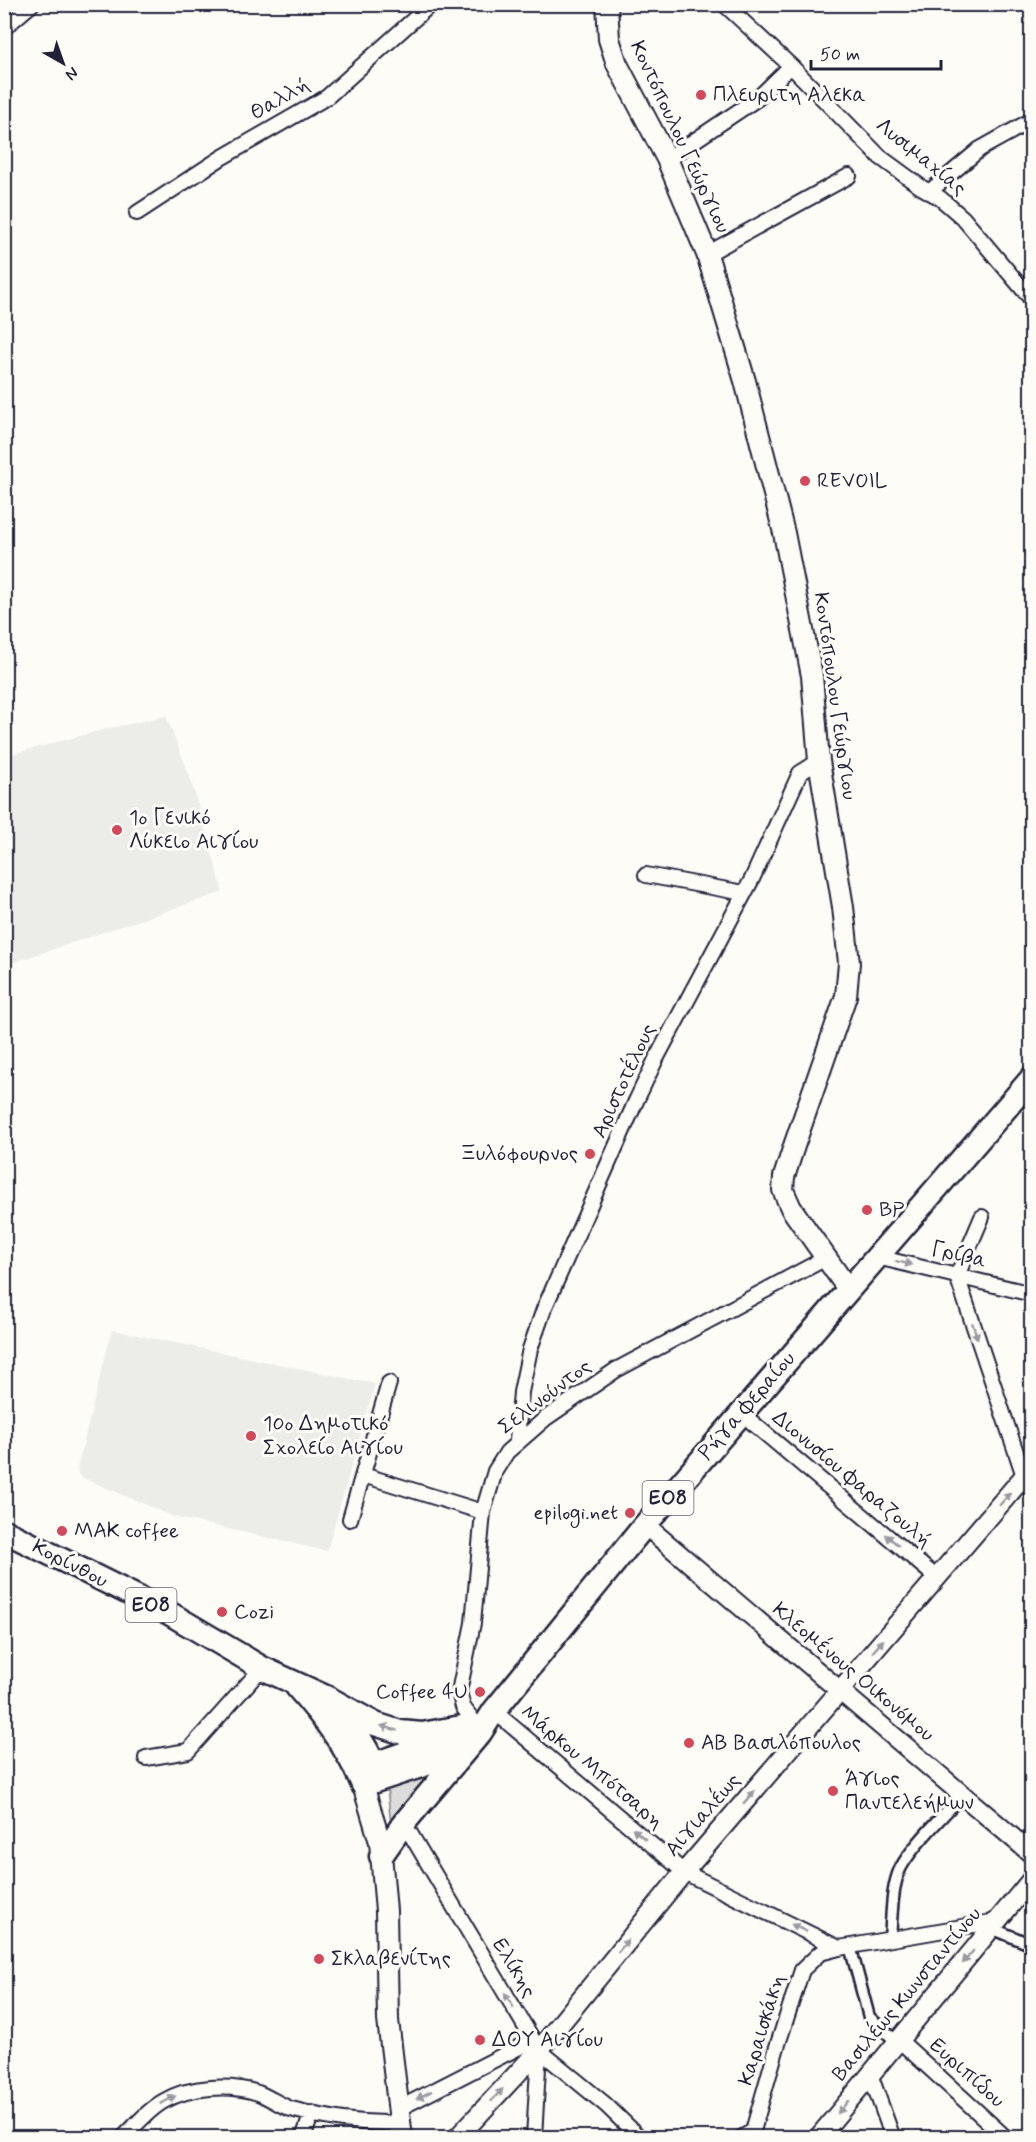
<svg xmlns="http://www.w3.org/2000/svg" width="1036" height="2142" font-family="Mynerve,sans-serif">
  <style>
    .built { fill: #ecece9 }
    .green { fill: #dddcdb; stroke: #807f8b; stroke-width: 1.5 }
    .lines { fill: none; stroke-linecap: round; stroke-linejoin: round }
    .pedestrian-casing { stroke: #22223b; stroke-width: 15 }
    .minor-casing { stroke: #22223b; stroke-width: 18 }
    .tertiary-casing { stroke: #22223b; stroke-width: 22 }
    .secondary-casing { stroke: #22223b; stroke-width: 24 }
    .primary-casing { stroke: #22223b; stroke-width: 27 }
    .pedestrian { stroke: #fdfcf7; stroke-width: 10 }
    .minor { stroke: #fdfcf7; stroke-width: 14 }
    .tertiary { stroke: #fdfcf7; stroke-width: 18 }
    .secondary { stroke: #fdfcf7; stroke-width: 20 }
    .primary { stroke: #fdfcf7; stroke-width: 22 }
    .oneway { fill: #9a9aa2 }
    .poi-dot { fill: #d1495b; stroke: #fdfcf7; stroke-width: 2 }
    .labels { text-anchor: middle; dominant-baseline: central; stroke-width: 6; stroke-linejoin: round; paint-order: stroke }
    .shield { fill: #fdfcf7; stroke: #646373; stroke-width: 1.5 }
    .shield-label { font-size: 20px; font-weight: bold; fill: #22223b }
    .poi-label { font-size: 21px; fill: #22223b; stroke: #fdfcf7; text-anchor: start }
    .street-label { font-size: 21px; fill: #22223b; stroke: #fdfcf7 }
  </style>
  <rect width="100%" height="100%" fill="#fdfcf7"/>
  <filter id="ink" filterUnits="userSpaceOnUse"><feTurbulence type="fractalNoise" baseFrequency=".0167" numOctaves="2"/><feDisplacementMap in="SourceGraphic" scale="12" xChannelSelector="R" yChannelSelector="G"/><feConvolveMatrix kernelMatrix="1 2 1 2 8 2 1 2 1" color-interpolation-filters="sRGB"/></filter>
  <g filter="url(#ink)">
    <!-- built -->
    <path class="built" d="M166 716 189 774 223 892 12 963 4 935 5 756 110 728Z
      M112 1330 375 1384 327 1551 174 1517 79 1476 77 1469Z"/>
    <!-- green -->
    <path class="green" d="M437 1770 391 1825 387 1787Z"/>
    <g class="lines">
      <defs>
        <path id="pedestrian" d="M991 1928 1025 1942 1032 1941
          M890 1938C892 1918 891 1894 898 1874 905 1853 946 1813 962 1795
          M850 1946 869 2017 897 2042"/>
        <path id="minor" d="M724 4 791 66 880 157 921 187 940 198 963 218 1032 300
          M4 28 32 4
          M667 159 758 98 791 66
          M929 192 980 149 1032 120
          M137 213 221 158 327 97 431 4
          M707 254 849 176
          M646 875 744 893
          M982 1217 957 1276 1024 1476 1032 1492
          M877 1257 1032 1294
          M741 1413 937 1578
          M517 1441 521 1392 530 1349 544 1309 636 1101 656 1059 752 879 800 773 819 761
          M363 1475 483 1512
          M350 1519 389 1383
          M494 1711 684 1872 839 1948 997 1921
          M474 1722 463 1707 459 1692 473 1623 483 1512 495 1471 507 1452 546 1418 616 1370 826 1258
          M146 1758 188 1751 262 1668
          M404 1823 539 2050 606 2105 640 2138
          M899 2040 1006 2138
          M870 2074 893 2138
          M398 2109 533 2040
          M123 2138C136 2125 148 2110 164 2101 190 2086 230 2084 258 2093 269 2097 279 2105 291 2109 326 2119 363 2124 400 2123
          M303 2138 312 2113
          M534 2138 539 2050
          M741 2138 753 2131 776 2050 802 1970 820 1953 839 1948"/>
        <path id="tertiary" d="M645 1525 1032 1854
          M457 2138 539 2050 684 1872 1032 1467
          M818 2138 1032 1879"/>
        <path id="secondary" d="M607 4 609 39 617 64 667 159 707 254 745 381 784 533 812 676 819 761 843 907 849 963 846 996 794 1146 784 1177 783 1190 791 1208 848 1289
          M363 1785 380 1842 386 1911 388 2020 402 2138"/>
        <path id="primary" d="M4 1531 169 1613 262 1668 328 1698 375 1724 400 1732 422 1734 467 1726
          M297 1687C324 1718 347 1747 363 1785L439 1760 460 1749
          M336 1707C354 1728 371 1751 378 1778
          M357 1770 446 1739
          M381 1856 404 1823 480 1733 494 1711 645 1525 1032 1078"/>
      </defs>
      <!-- pedestrian casing -->
      <use href="#pedestrian" class="pedestrian-casing"/>
      <!-- minor casing -->
      <use href="#minor" class="minor-casing"/>
      <!-- tertiary casing -->
      <use href="#tertiary" class="tertiary-casing"/>
      <!-- secondary casing -->
      <use href="#secondary" class="secondary-casing"/>
      <!-- primary casing -->
      <use href="#primary" class="primary-casing"/>
      <!-- pedestrian -->
      <use href="#pedestrian" class="pedestrian"/>
      <!-- minor -->
      <use href="#minor" class="minor"/>
      <!-- tertiary -->
      <use href="#tertiary" class="tertiary"/>
      <!-- secondary -->
      <use href="#secondary" class="secondary"/>
      <!-- primary -->
      <use href="#primary" class="primary"/>
    </g>
    <!-- one-way arrows -->
    <defs><path id="oneway-solid" d="M-6-.8H1V-3.2L6.5 0L1 3.2V.8H-6Z" transform="scale(1.5)"/></defs>
    <g class="oneway">
      <use href="#oneway-solid" transform="translate(904 1263) rotate(14)"/>
      <use href="#oneway-solid" transform="translate(975 1331) rotate(71)"/>
      <use href="#oneway-solid" transform="translate(1005 1499) rotate(-49)"/>
      <use href="#oneway-solid" transform="translate(892 1540) rotate(-140)"/>
      <use href="#oneway-solid" transform="translate(878 1646) rotate(-49)"/>
      <use href="#oneway-solid" transform="translate(389 1728) rotate(-163)"/>
      <use href="#oneway-solid" transform="translate(749 1797) rotate(-49)"/>
      <use href="#oneway-solid" transform="translate(639 1834) rotate(-140)"/>
      <use href="#oneway-solid" transform="translate(799 1928) rotate(-154)"/>
      <use href="#oneway-solid" transform="translate(623 1946) rotate(-51)"/>
      <use href="#oneway-solid" transform="translate(968 1957) rotate(130)"/>
      <use href="#oneway-solid" transform="translate(509 2000) rotate(-121)"/>
      <use href="#oneway-solid" transform="translate(424 2095) rotate(153)"/>
      <use href="#oneway-solid" transform="translate(497 2095) rotate(-47)"/>
      <use href="#oneway-solid" transform="translate(168 2100) rotate(-28)"/>
      <use href="#oneway-solid" transform="translate(843 2107) rotate(130)"/>
    </g>
  </g>
  <!-- markers -->
  <g class="poi-dot">
    <circle cx="701" cy="95" r="6"/>
    <circle cx="805" cy="481" r="6"/>
    <circle cx="117" cy="830" r="6"/>
    <circle cx="590" cy="1154" r="6"/>
    <circle cx="867" cy="1210" r="6"/>
    <circle cx="251" cy="1436" r="6"/>
    <circle cx="630" cy="1513" r="6"/>
    <circle cx="62" cy="1531" r="6"/>
    <circle cx="222" cy="1612" r="6"/>
    <circle cx="480" cy="1692" r="6"/>
    <circle cx="689" cy="1743" r="6"/>
    <circle cx="833" cy="1791" r="6"/>
    <circle cx="319" cy="1959" r="6"/>
    <circle cx="480" cy="2040" r="6"/>
  </g>
  <g class="labels">
    <!-- shield labels -->
    <g class="shield">
      <rect x="642.5" y="1481" width="51" height="34" rx="4.5"/>
      <rect x="125.5" y="1588" width="51" height="34" rx="4.5"/>
    </g>
    <g class="shield-label">
      <text x="668" y="1498">ΕΟ8</text>
      <text x="151" y="1605">ΕΟ8</text>
    </g>
    <!-- poi labels -->
    <g class="poi-label">
      <text x="713" y="95">Πλευριτη Αλεκα</text>
      <text x="817" y="481">REVOIL</text>
      <text x="129" y="818">1o Γενικό<tspan x="129" dy="24">Λύκειο Αιγίου</tspan></text>
      <text x="578" y="1154" text-anchor="end">Ξυλόφουρνος</text>
      <text x="879" y="1210">BP</text>
      <text x="263" y="1424">10o Δημοτικό<tspan x="263" dy="24">Σχολείο Αιγίου</tspan></text>
      <text x="618" y="1513" text-anchor="end">epilogi.net</text>
      <text x="74" y="1531">ΜΑΚ coffee</text>
      <text x="234" y="1612">Cozi</text>
      <text x="468" y="1692" text-anchor="end">Coffee 4U</text>
      <text x="701" y="1743">ΑΒ Βασιλόπουλος</text>
      <text x="845" y="1779">Άγιος<tspan x="845" dy="24">Παντελεήμων</tspan></text>
      <text x="331" y="1959">Σκλαβενίτης</text>
      <text x="492" y="2040">ΔΟΥ Αιγίου</text>
    </g>
    <!-- street labels -->
    <g class="street-label">
      <text transform="translate(280 99) rotate(-30)">Θαλλή</text>
      <text transform="translate(680 137) rotate(65)">Κοντόπουλου Γεώργιου</text>
      <text transform="translate(921 157) rotate(39)">Λυσιμαχίας</text>
      <text transform="translate(835 696) rotate(82)">Κοντόπουλου Γεώργιου</text>
      <text transform="translate(624 1081) rotate(-65)">Αριστοτέλους</text>
      <text transform="translate(959 1255) rotate(14)">Γρίβα</text>
      <text transform="translate(545 1397) rotate(-37)">Σελινούντος</text>
      <text transform="translate(747 1406) rotate(-49)">Ρήγα Φεραίου</text>
      <text transform="translate(852 1479) rotate(40)">Διονυσίου Φαραζουλή</text>
      <text transform="translate(70 1564) rotate(27)">Κορίνθου</text>
      <text transform="translate(853 1672) rotate(40)">Κλεομένους Οικονόμου</text>
      <text transform="translate(592 1767) rotate(40)">Μάρκου Μπότσαρη</text>
      <text transform="translate(703 1815) rotate(-49)">Αιγιαλέως</text>
      <text transform="translate(514 1968) rotate(59)">Ελίκης</text>
      <text transform="translate(907 1994) rotate(-50)">Βασιλέως Κωνσταντίνου</text>
      <text transform="translate(762 2030) rotate(-73)">Καραισκάκη</text>
      <text transform="translate(967 2073) rotate(42)">Ευριπίδου</text>
    </g>
  </g>
  <!-- margin -->
  <rect width="1036" height="2142" fill="none" stroke="#fdfcf7" stroke-width="24"/>
  <rect x="12" y="12" width="1012" height="2118" fill="none" stroke="#22223b" stroke-width="2" filter="url(#ink)"/>
  <!-- north arrow -->
  <g transform="translate(63 63) rotate(140)" stroke="#fdfcf7" stroke-width="4.5" paint-order="stroke">
  <path d="M0-4.5L10 22L0 15L-10 22Z" fill="#22223b"/>
  <text y="-9" font-size="16" font-weight="bold" text-anchor="middle" fill="#22223b">N</text>
  </g>
  <!-- scale -->
  <path d="M811 60v9h130v-9" fill="none" stroke="#22223b" stroke-width="3"/>
  <text x="820" y="60" font-size="18" fill="#22223b" stroke="#fdfcf7" stroke-width="4.5" paint-order="stroke">50 m</text>
</svg>
